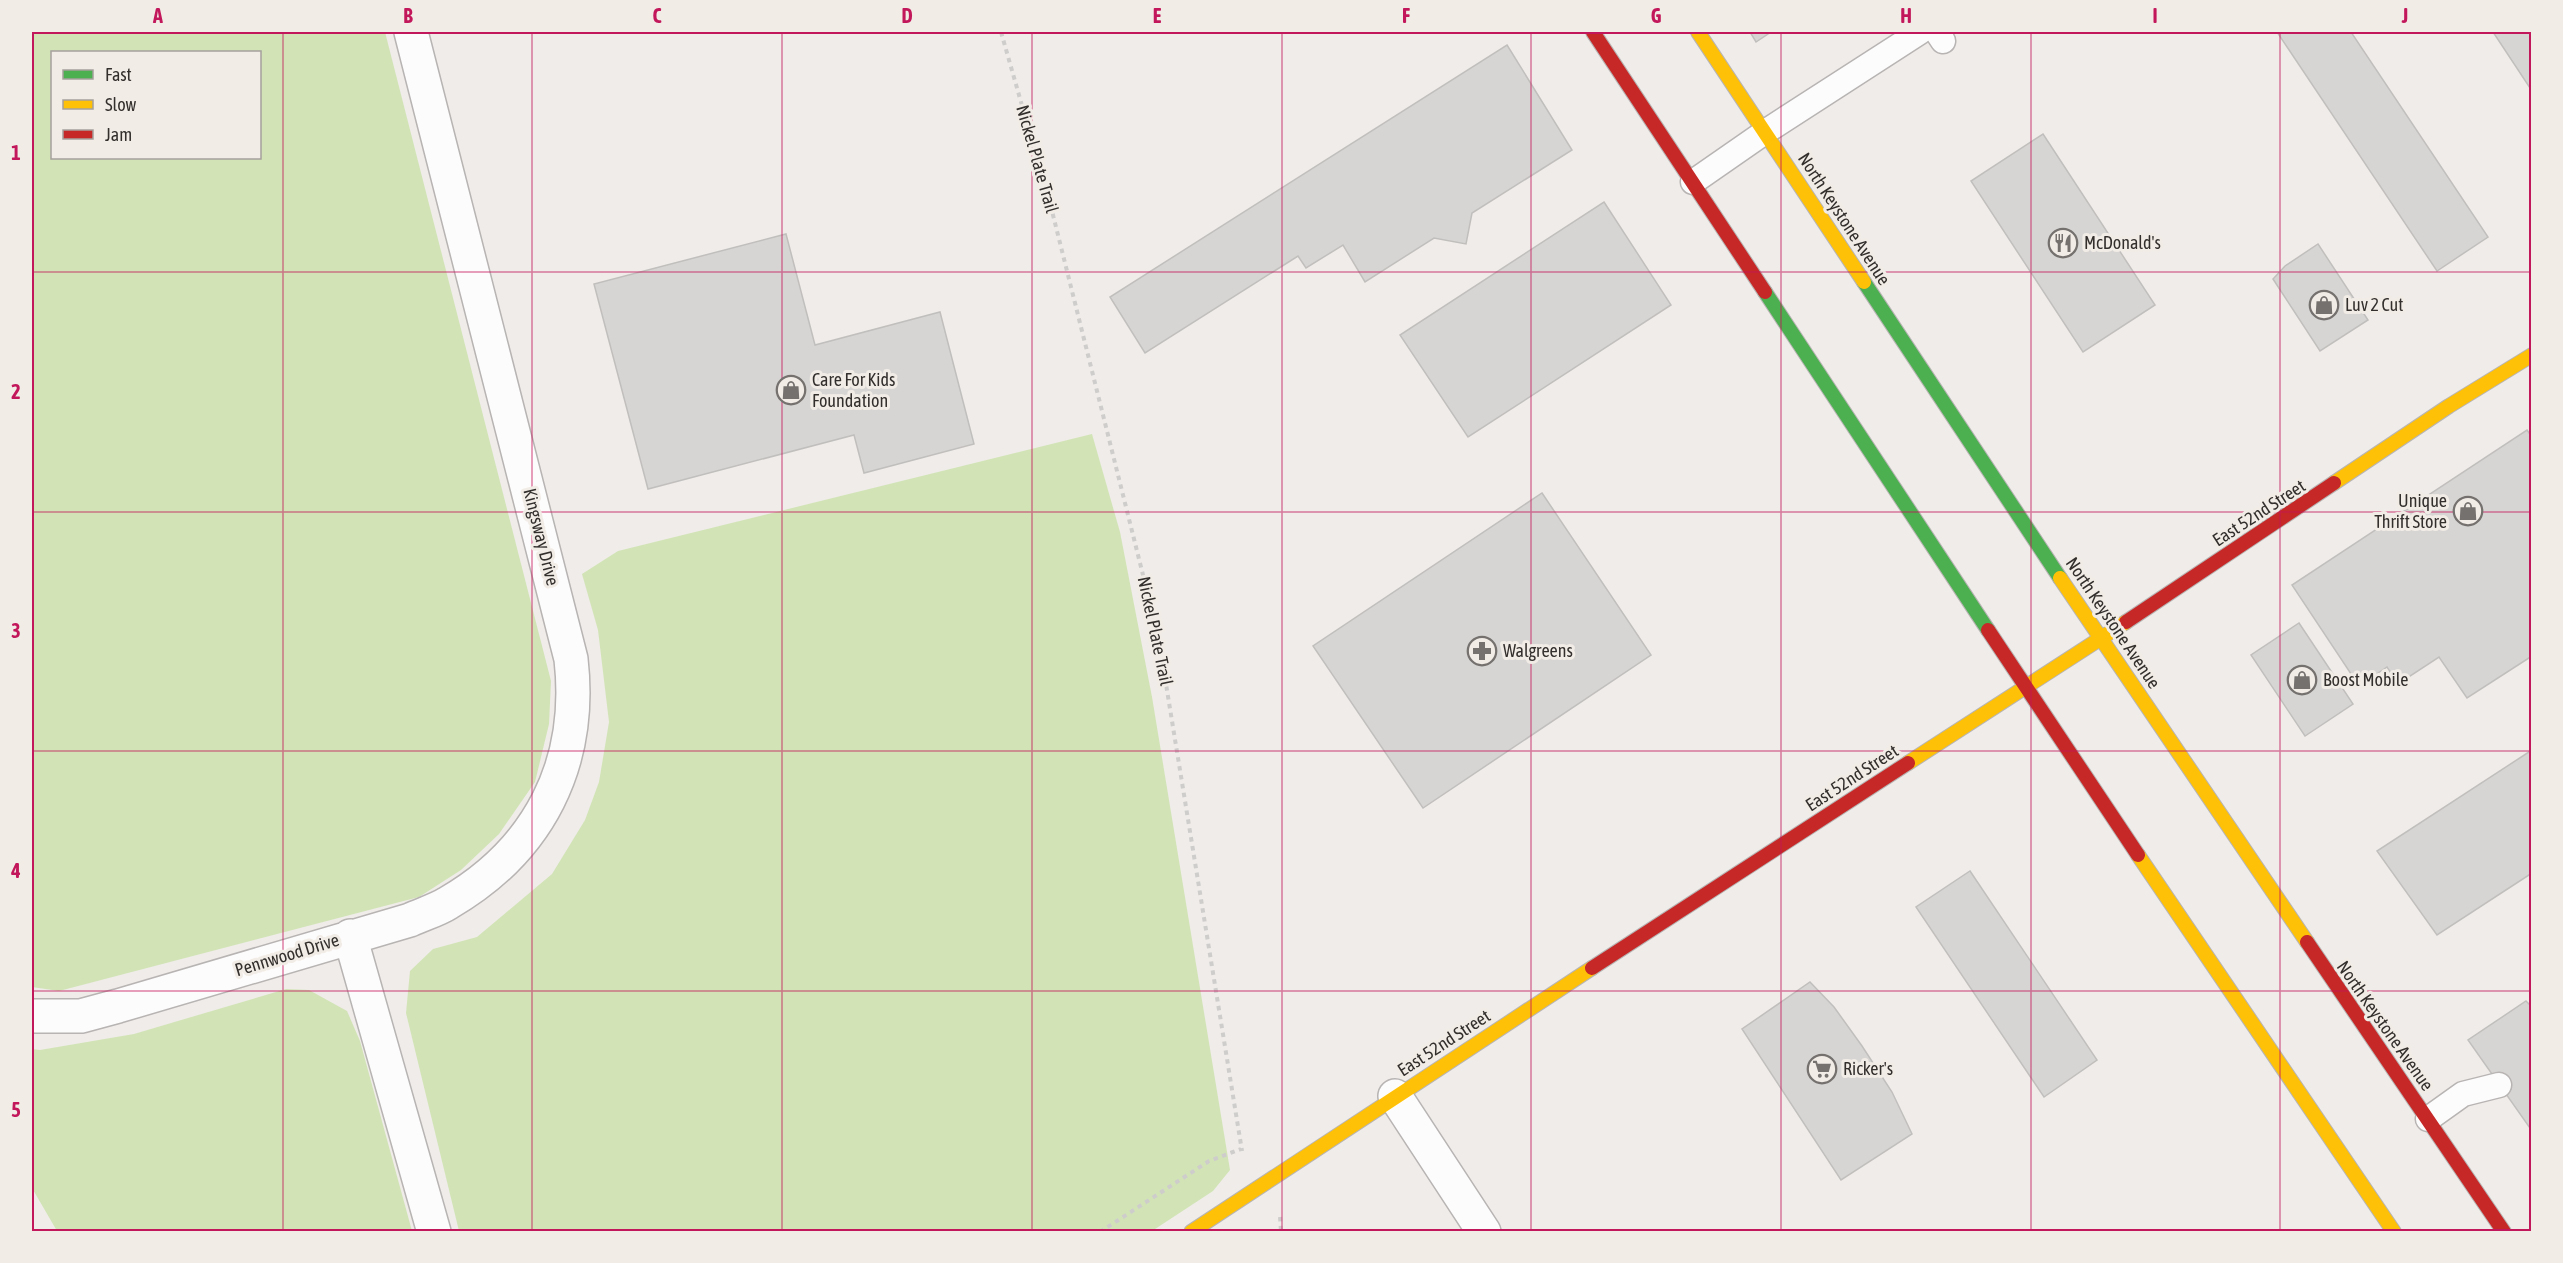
<svg xmlns="http://www.w3.org/2000/svg" width="2563" height="1263" viewBox="0 0 2563 1263" font-family="'Asap Condensed',sans-serif">
  <style>
    .grass { fill: #d2e4b6; fill-rule: evenodd }
    .building { fill: #d7d5d3; stroke: #c1bfbd; stroke-width: 1.5 }
    .lines { fill: none; stroke-linecap: round; stroke-linejoin: round }
    .lane-casing { stroke: #b7b4b3; stroke-width: 27 }
    .street-casing { stroke: #b7b4b3; stroke-width: 36 }
    .fast-casing { stroke: #b7b4b3; stroke-width: 16 }
    .slow-casing { stroke: #b7b4b3; stroke-width: 16 }
    .jam-casing { stroke: #b7b4b3; stroke-width: 16 }
    .path { stroke: #cecdcc; stroke-width: 4; stroke-dasharray: 4.5 4.5; stroke-linecap: butt }
    .lane { stroke: #fdfcfc; stroke-width: 24 }
    .street { stroke: #fdfcfc; stroke-width: 33 }
    .fast { stroke: #4caf50; stroke-width: 14 }
    .slow { stroke: #ffc107; stroke-width: 14 }
    .jam { stroke: #c62828; stroke-width: 14 }
    .grid { fill: none; stroke: #c2185b; stroke-width: 1.5; stroke-opacity: 0.55 }
    .labels { text-anchor: middle; stroke-width: 6; stroke-linejoin: round; paint-order: stroke }
    .street-label { font-size: 18px; fill: #322f2d; stroke: #f2ece6 }
    .poi-label { font-size: 18px; fill: #322f2d; stroke: #f2ece6; text-anchor: start }
    .neatline { fill: none; stroke: #c2185b; stroke-width: 2 }
    .grid-label { font-size: 20px; text-anchor: middle; font-weight: bold; fill: #c2185b }
  </style>
  <rect width="100%" height="100%" fill="#efece9"/>
  <!-- grass -->
  <path class="grass" d="M32,32H385L551,681L549,724L535,782L499,834L461,870L419,897L59,991L32,987ZM52,52H260V158H52Z
    M1092,434L1120,532L1152,697L1230,1170L1213,1191L1152,1231H459L406,1013L410,971L433,949L477,937L552,874L585,820L599,782L609,722L598,630L582,574L618,551Z
    M286,989L309,990L347,1011L360,1041L412,1231H57L32,1188V1049L40,1050L134,1034Z"/>
  <!-- building -->
  <path class="building" d="M1750,32H1771L1756,42Z
    M2277,32H2351L2488,237L2437,271Z
    M2493,32H2532V91Z
    M1507,45L1572,150L1472,213L1466,244L1434,238L1365,282L1343,245L1306,268L1298,256L1145,353L1110,297Z
    M2043,134L2155,305L2083,352L1971,181Z
    M1604,202L1671,305L1468,437L1400,335Z
    M786,234L815,345L940,312L974,444L864,473L854,435L648,489L594,284Z
    M2318,244L2368,320L2320,351L2273,279L2285,266Z
    M2527,430L2532,437V656L2467,698L2439,657L2398,684L2387,667L2359,686L2292,585Z
    M1542,493L1651,655L1423,808L1313,646Z
    M2299,623L2353,704L2305,736L2251,655Z
    M2532,750V873L2437,935L2377,851Z
    M1970,871L2097,1060L2044,1097L1916,907Z
    M1810,982L1834,1007L1862,1046L1892,1092L1912,1134L1841,1180L1742,1029Z
    M2526,1001L2532,1007V1131L2468,1040Z"/>
  <g class="lines">
    <!-- lane casing -->
    <g class="lane-casing">
      <path id="lane" d="M1937,32L1943,41
        M1693,182L1765,132L1920,32
        M2428,1119L2463,1094L2499,1085"/>
    </g>
    <!-- street casing -->
    <g class="street-casing">
      <path id="street" d="M350,936L434,1232
        M32,1016H81L118,1006L410,920C423,914 437,910 448,903C539,850 583,764 571,659L411,32
        M1395,1096L1484,1232"/>
    </g>
    <!-- fast casing -->
    <g class="fast-casing">
      <path id="fast" d="M1864,282L2060,578
        M1765,292L1988,630"/>
    </g>
    <!-- slow casing -->
    <g class="slow-casing">
      <path id="slow" d="M1698,32L1864,282
        M2334,483L2449,406L2532,355
        M2060,578L2307,942
        M1908,763L2126,622
        M2138,855L2394,1232
        M1191,1232L1592,968"/>
    </g>
    <!-- jam casing -->
    <g class="jam-casing">
      <path id="jam" d="M1593,32L1765,292
        M2126,622L2334,483
        M1988,630L2138,855
        M2307,942L2504,1232
        M1592,968L1908,763"/>
    </g>
    <!-- path -->
    <path class="path" d="M1001,32L1051,207L1158,635L1242,1151
      M1280,1217L1281,1232
      M1100,1232L1209,1161L1241,1149"/>
    <!-- lane -->
    <use href="#lane" class="lane"/>
    <!-- street -->
    <use href="#street" class="street"/>
    <!-- fast -->
    <use href="#fast" class="fast"/>
    <!-- slow -->
    <use href="#slow" class="slow"/>
    <!-- jam -->
    <use href="#jam" class="jam"/>
  </g>
  <!-- grid -->
  <path class="grid" d="M283,32V1232M532,32V1232M782,32V1232M1032,32V1232M1282,32V1232M1531,32V1232M1781,32V1232M2031,32V1232M2280,32V1232M32,272H2532M32,512H2532M32,751H2532M32,991H2532"/>
  <!-- icons -->
  <defs>
    <g id="restaurant-ring" transform="scale(1.5)"><circle r="9.5" fill="#f2ece6" stroke="#74716f" stroke-width="1.5"/><path d="M-5-6h1v4h1v-4h1v4h1v-4h1v5L-1.5 .5V6h-2V.5L-5-1ZM5-6V6H3V1.5H1.5Q1.5-4 5-6Z" fill="#74716f"/></g>
    <g id="shop-ring" transform="scale(1.5)"><circle r="9.5" fill="#f2ece6" stroke="#74716f" stroke-width="1.5"/><path d="M-5-2.5h2.3a2.7 3.5 0 0 1 5.4 0H5L5.5 6h-11ZM-1.5-2.5h3a1.5 2.3 0 0 0-3 0Z" fill="#74716f"/></g>
    <g id="pharmacy-ring" transform="scale(1.5)"><circle r="9.5" fill="#f2ece6" stroke="#74716f" stroke-width="1.5"/><path d="M-2-6h4v4h4v4h-4v4h-4v-4h-4v-4h4Z" fill="#74716f"/></g>
    <g id="supermarket-ring" transform="scale(1.5)"><circle r="9.5" fill="#f2ece6" stroke="#74716f" stroke-width="1.5"/><path d="M-6-5.5h2.5l.6 2H6L4.5 2H-2.5L-4.4-4H-6ZM-1.5 3.2a1.3 1.3 0 1 0 .1 0ZM3 3.2a1.3 1.3 0 1 0 .1 0Z" fill="#74716f"/></g>
  </defs>
  <g fill-rule="evenodd">
    <use href="#restaurant-ring" x="2063" y="243"/>
    <use href="#shop-ring" x="2324" y="305"/>
    <use href="#shop-ring" x="791" y="390"/>
    <use href="#shop-ring" x="2468" y="511"/>
    <use href="#pharmacy-ring" x="1482" y="651"/>
    <use href="#shop-ring" x="2302" y="680"/>
    <use href="#supermarket-ring" x="1822" y="1069"/>
  </g>
  <g class="labels">
    <!-- street labels -->
    <g class="street-label">
      <text transform="translate(1037 159) rotate(74)" y="6">Nickel Plate Trail</text>
      <text transform="translate(1844 219) rotate(57)" y="6">North Keystone Avenue</text>
      <text transform="translate(2259 513) rotate(-33)" y="6">East 52nd Street</text>
      <text transform="translate(541 537) rotate(76)" y="6">Kingsway Drive</text>
      <text transform="translate(2113 623) rotate(56)" y="6">North Keystone Avenue</text>
      <text transform="translate(1155 631) rotate(78)" y="6">Nickel Plate Trail</text>
      <text transform="translate(1852 778) rotate(-33)" y="6">East 52nd Street</text>
      <text transform="translate(287 955) rotate(-17)" y="6">Pennwood Drive</text>
      <text transform="translate(2385 1026) rotate(55)" y="6">North Keystone Avenue</text>
      <text transform="translate(1444 1043) rotate(-33)" y="6">East 52nd Street</text>
    </g>
    <!-- poi labels -->
    <g class="poi-label">
      <text x="2084" y="249">McDonald's</text>
      <text x="2345" y="311">Luv 2 Cut</text>
      <text x="812" y="386">Care For Kids<tspan x="812" dy="21">Foundation</tspan></text>
      <text x="2447" y="507" text-anchor="end">Unique<tspan x="2447" dy="21">Thrift Store</tspan></text>
      <text x="1503" y="657">Walgreens</text>
      <text x="2323" y="686">Boost Mobile</text>
      <text x="1843" y="1075">Ricker's</text>
    </g>
  </g>
  <!-- border -->
  <rect width="2563" height="1263" fill="none" stroke="#f2ece6" stroke-width="66"/>
  <!-- legend -->
  <rect x="51" y="51" width="210" height="108" fill="#f2ece6" stroke="#a5a09c" stroke-width="1.5"/>
  <rect x="63" y="70" width="30" height="9" fill="#4caf50" stroke="#a5a09c" stroke-width="1.5"/>
  <text x="105" y="81" font-size="18" fill="#322f2d">Fast</text>
  <rect x="63" y="100" width="30" height="9" fill="#ffc107" stroke="#a5a09c" stroke-width="1.5"/>
  <text x="105" y="111" font-size="18" fill="#322f2d">Slow</text>
  <rect x="63" y="130" width="30" height="9" fill="#c62828" stroke="#a5a09c" stroke-width="1.5"/>
  <text x="105" y="141" font-size="18" fill="#322f2d">Jam</text>
  <rect x="33" y="33" width="2497" height="1197" class="neatline"/>
  <g class="grid-label">
    <text x="158" y="23">A</text>
    <text x="408" y="23">B</text>
    <text x="657" y="23">C</text>
    <text x="907" y="23">D</text>
    <text x="1157" y="23">E</text>
    <text x="1406" y="23">F</text>
    <text x="1656" y="23">G</text>
    <text x="1906" y="23">H</text>
    <text x="2155" y="23">I</text>
    <text x="2405" y="23">J</text>
    <text x="16" y="160">1</text>
    <text x="16" y="399">2</text>
    <text x="16" y="638">3</text>
    <text x="16" y="878">4</text>
    <text x="16" y="1117">5</text>
  </g>
</svg>
